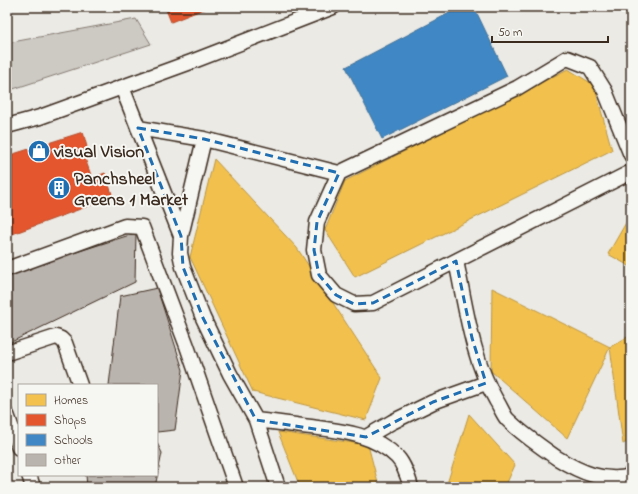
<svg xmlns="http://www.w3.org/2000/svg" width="638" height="494" viewBox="0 0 638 494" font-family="'Indie Flower',sans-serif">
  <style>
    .green { fill: #cdcac4; stroke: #847a71 }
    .homes { fill: #f2c14e; stroke: #bb9440 }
    .shops { fill: #e4572e; stroke: #b14a29 }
    .schools { fill: #3f88c5; stroke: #3e6c93 }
    .building { fill: #bab4ae; stroke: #3b2a1e }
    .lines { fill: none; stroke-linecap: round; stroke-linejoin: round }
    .street-casing { stroke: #3b2a1e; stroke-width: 17 }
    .street { stroke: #f6f6f2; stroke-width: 14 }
    .marked { fill: none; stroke: #1f6fb2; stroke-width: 3; stroke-dasharray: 8 5; stroke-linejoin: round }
    .labels { text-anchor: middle; stroke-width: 4; stroke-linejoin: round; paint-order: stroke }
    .poi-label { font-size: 18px; font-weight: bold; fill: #3b2a1e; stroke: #f6f6f2; text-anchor: start }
  </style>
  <rect width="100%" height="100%" fill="#ebeae5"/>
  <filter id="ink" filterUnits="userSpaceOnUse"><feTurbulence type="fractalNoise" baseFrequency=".025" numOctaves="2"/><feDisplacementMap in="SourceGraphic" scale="8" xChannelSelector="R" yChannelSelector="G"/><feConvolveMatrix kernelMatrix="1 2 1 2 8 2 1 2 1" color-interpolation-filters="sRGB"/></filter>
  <g filter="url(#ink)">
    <!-- green -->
    <path class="green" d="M136,19L151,44L7,91V43Z"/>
    <!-- homes -->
    <path class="homes" d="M568,69L594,85L612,150L355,277L325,230L345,181Z
      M214,159L297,248L382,378L366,420L253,392L190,257Z
      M631,214V267L608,254Z
      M492,288L610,347L567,438L491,371Z
      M631,335V440L623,444L610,347Z
      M469,414L515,465L505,487H446Z
      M278,432L368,445L379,487H300Z"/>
    <!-- shops -->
    <path class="shops" d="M165,7H209L171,22Z
      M83,132L87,147L83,153L92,178L105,173L113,197L7,236V156Z"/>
    <!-- schools -->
    <path class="schools" d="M461,7H474L507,76L382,139L346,67Z"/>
    <!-- building -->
    <path class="building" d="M136,233L135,282L7,344V274Z
      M157,288L183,370L175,430L157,432V385H109L120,296Z
      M157,443L162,453L155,487H87L86,475H157Z"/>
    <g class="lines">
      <!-- street casing -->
      <g class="street-casing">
        <path id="street" d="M122,87L181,236
          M7,126L40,117L191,62L333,7
          M138,128L204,139L339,173L517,88L567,58L590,67L605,91L631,155
          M204,139L181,236L180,253L183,267L203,318L230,374L256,420L278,487
          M339,173L317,222L314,250L319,275L336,295L354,304L373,303L631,172
          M456,261C466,308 472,359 496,400C500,406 503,414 507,419C522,434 540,446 557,458C580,472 604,483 631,476
          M7,269L125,226L142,227L187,346L236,487
          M7,353L56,337L61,339L65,343L80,385
          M7,415L19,448
          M256,420C275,422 293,425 311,427C342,431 374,434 397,457C404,464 408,477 411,487
          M366,437L392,422L433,402L486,383
          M29,475L33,487"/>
      </g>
      <!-- street -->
      <use href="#street" class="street"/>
    </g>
  </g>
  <!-- marked area -->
  <path class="marked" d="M138,128L204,139L339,173L317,222L314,250L319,275L336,295L354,304L373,303L456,261L472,338L486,383L433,402L366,437L256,420L203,318L183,267L181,236Z"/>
  <!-- icons -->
  <defs>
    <g id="shop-disc" transform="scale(1.15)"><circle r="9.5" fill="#1f6fb2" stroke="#f6f6f2"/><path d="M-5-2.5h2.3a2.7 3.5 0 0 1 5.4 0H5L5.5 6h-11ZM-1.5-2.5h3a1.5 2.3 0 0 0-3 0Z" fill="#fff"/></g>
    <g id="building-disc" transform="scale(1.15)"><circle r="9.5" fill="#1f6fb2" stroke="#f6f6f2"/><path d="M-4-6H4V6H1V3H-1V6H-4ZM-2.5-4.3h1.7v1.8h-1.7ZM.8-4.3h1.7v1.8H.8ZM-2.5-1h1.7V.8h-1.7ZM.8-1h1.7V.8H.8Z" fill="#fff"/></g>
  </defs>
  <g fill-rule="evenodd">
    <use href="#shop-disc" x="39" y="151"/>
    <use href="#building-disc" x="59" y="188"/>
  </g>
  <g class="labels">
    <!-- poi labels -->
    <g class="poi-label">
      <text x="54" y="157">visual Vision</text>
      <text x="74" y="184">Panchsheel<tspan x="74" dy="21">Greens 1 Market</tspan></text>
    </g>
  </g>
  <!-- margin -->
  <rect width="638" height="494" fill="none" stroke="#f6f6f2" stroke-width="24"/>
  <rect x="12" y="12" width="614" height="470" fill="none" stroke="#3b2a1e" stroke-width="1.5" filter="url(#ink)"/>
  <!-- legend -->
  <rect x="18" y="384" width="140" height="92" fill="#f6f6f2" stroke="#aba49d"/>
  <rect x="26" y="394" width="20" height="12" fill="#f2c14e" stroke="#aba49d"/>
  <text x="54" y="404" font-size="12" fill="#3b2a1e">Homes</text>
  <rect x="26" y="414" width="20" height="12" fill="#e4572e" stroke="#aba49d"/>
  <text x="54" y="424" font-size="12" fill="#3b2a1e">Shops</text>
  <rect x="26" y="434" width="20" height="12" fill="#3f88c5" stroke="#aba49d"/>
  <text x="54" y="444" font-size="12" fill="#3b2a1e">Schools</text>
  <rect x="26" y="454" width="20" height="12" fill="#bab4ae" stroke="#aba49d"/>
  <text x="54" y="464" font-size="12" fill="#3b2a1e">Other</text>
  <!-- scale -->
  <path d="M492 36v6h116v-6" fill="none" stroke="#3b2a1e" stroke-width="2"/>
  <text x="498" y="36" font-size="12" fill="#3b2a1e" stroke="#f6f6f2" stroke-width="3" paint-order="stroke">50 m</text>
</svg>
